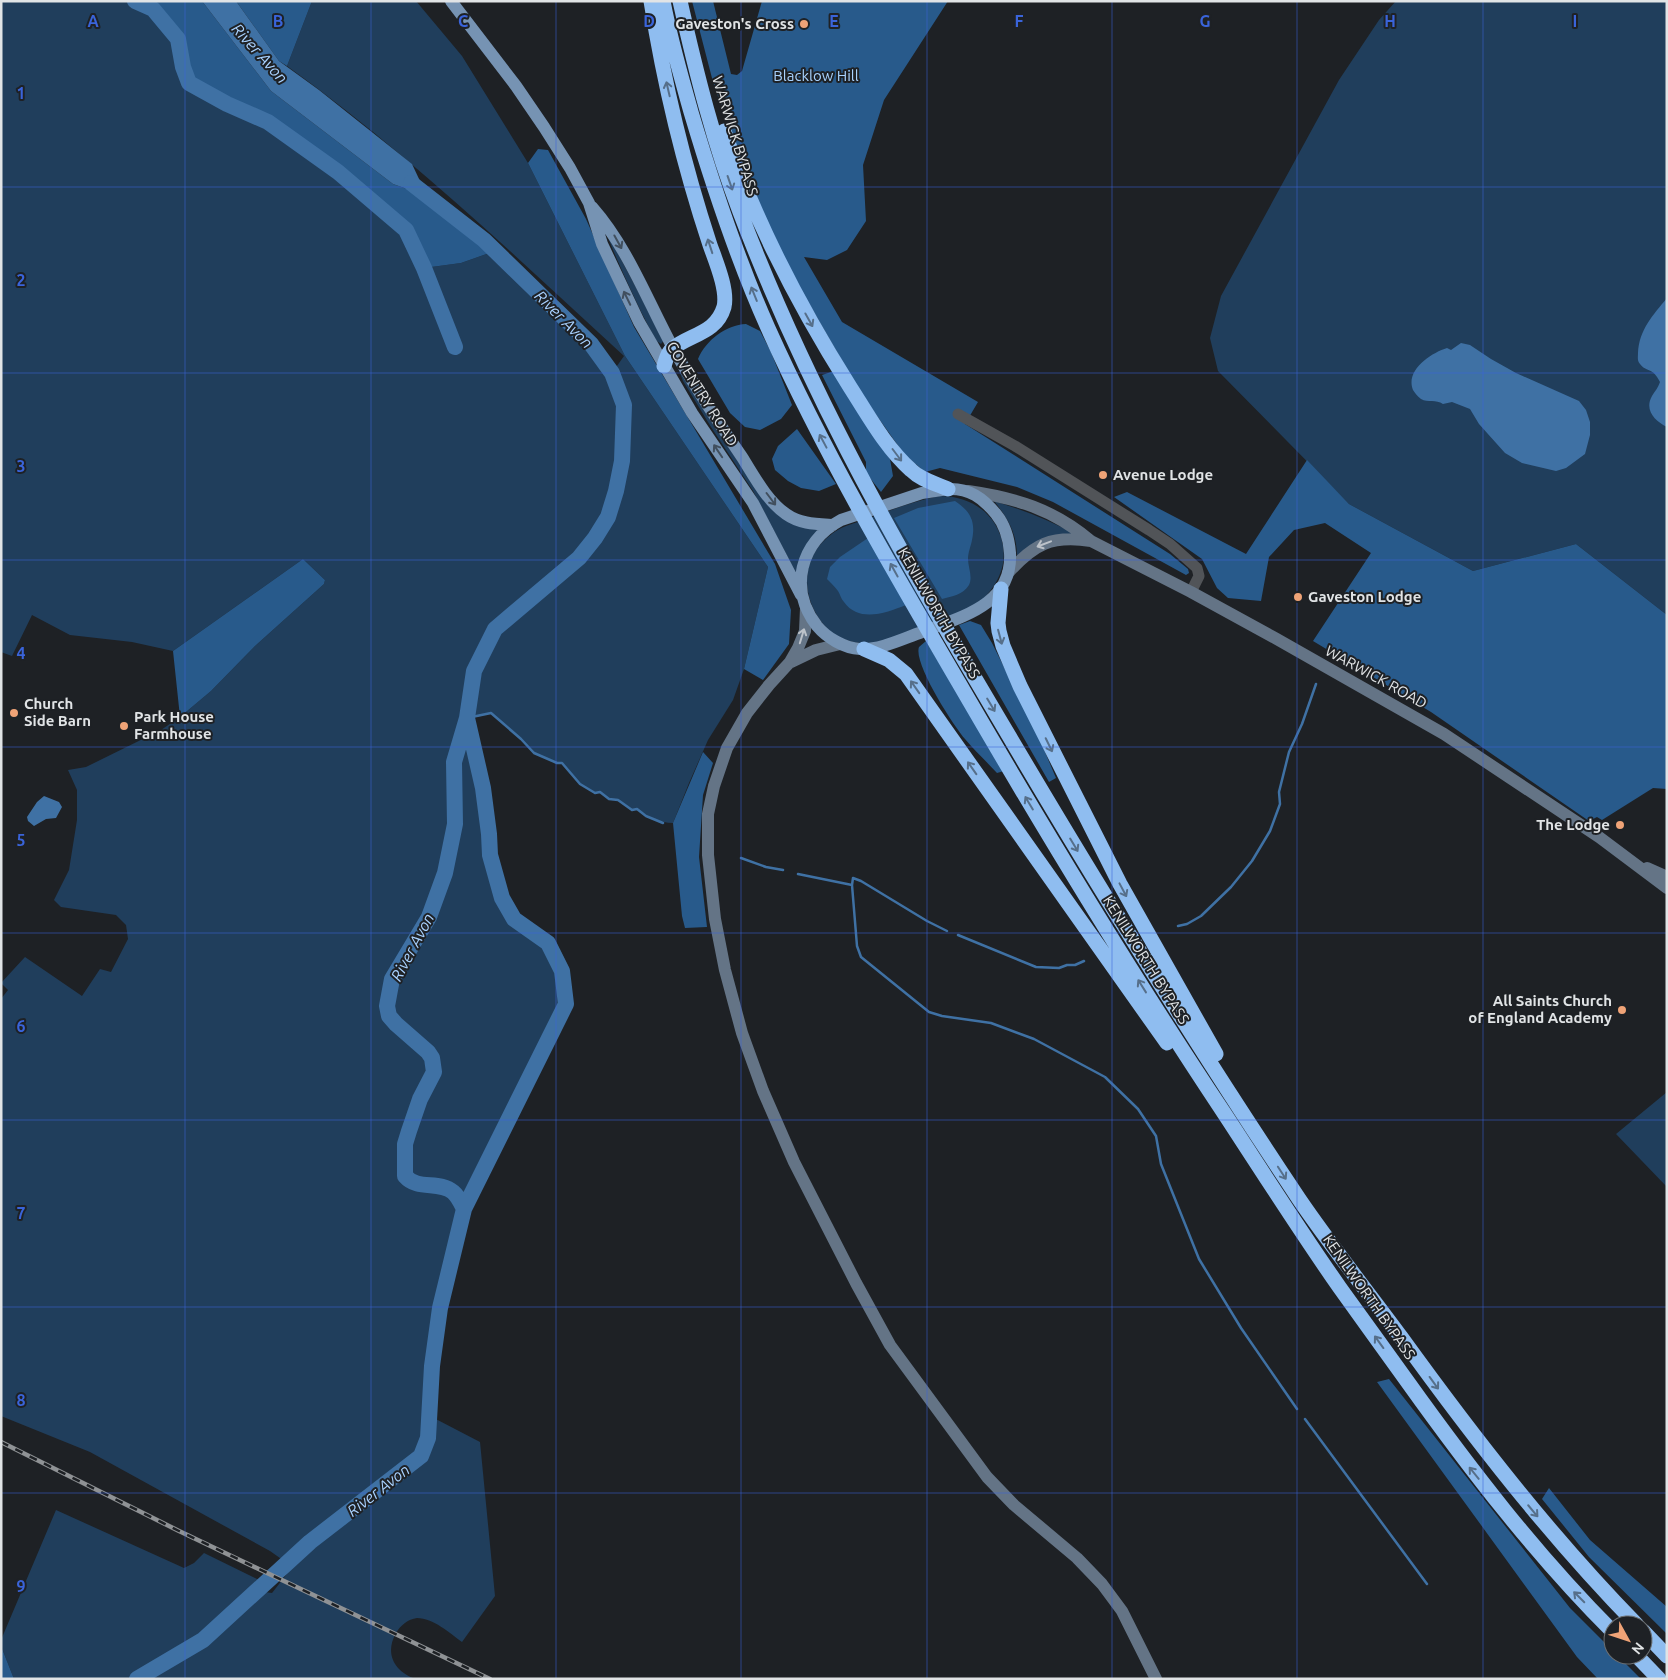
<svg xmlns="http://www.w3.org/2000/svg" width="1668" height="1680" viewBox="0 0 1668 1680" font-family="Ubuntu,sans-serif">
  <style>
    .green { fill: #203e5c }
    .forest { fill: #285a8b }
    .water { fill: #3f71a4 }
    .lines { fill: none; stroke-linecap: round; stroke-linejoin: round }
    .stream { stroke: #3f71a4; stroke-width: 2.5 }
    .river { stroke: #3f71a4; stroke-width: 16 }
    .street { stroke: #515458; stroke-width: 11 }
    .secondary { stroke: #647486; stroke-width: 12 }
    .primary { stroke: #7693b3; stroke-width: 12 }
    .highway { stroke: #8fbdf0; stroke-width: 15 }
    .rail-casing { stroke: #8f9295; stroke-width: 4.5 }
    .rail { stroke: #1e2125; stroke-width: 2.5; stroke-dasharray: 8; stroke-linecap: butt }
    .oneway { stroke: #566f8a }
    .oneway2 { stroke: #414f5e }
    .oneway3 { stroke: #bcc2c9 }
    .grid { fill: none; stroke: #3a64da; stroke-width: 1; stroke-opacity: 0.55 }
    .poi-dot { fill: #efa377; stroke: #1e2125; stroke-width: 2 }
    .labels { text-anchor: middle; stroke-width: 4; stroke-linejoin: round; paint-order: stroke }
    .poi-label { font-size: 15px; font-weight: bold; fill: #e1e4e6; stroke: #1e2125; text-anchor: start }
    .park-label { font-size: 15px; fill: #a8d2fe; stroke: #1e2125 }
    .street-label { font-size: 15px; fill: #e1e4e6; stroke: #1e2125 }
    .water-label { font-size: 16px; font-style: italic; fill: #a9d2ff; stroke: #1e2125 }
    .grid-label { font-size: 16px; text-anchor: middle; font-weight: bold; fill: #3a64da; stroke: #1e2125; stroke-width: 4; stroke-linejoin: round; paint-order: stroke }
  </style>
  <rect width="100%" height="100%" fill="#1e2125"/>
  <!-- green -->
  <path class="green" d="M1,1H135L153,9L178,39L183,67L189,83L227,104L268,122L338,172L406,230L424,268L461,263L495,251L591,344L612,373L624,356C515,256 408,153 287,66L312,1H416L462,56L528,163L625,356L768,567L744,669L733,700L708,740L689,783L673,823C659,823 649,816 637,809L632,810L618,800L609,799L600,792L595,793L580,784L562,763H557L534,753L521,739L491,713L467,718L483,788L489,834L490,855L502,898L514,919L548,943L562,971L566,1004L464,1209L440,1308L432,1366L430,1416L480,1442L495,1596L462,1642C450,1633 433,1618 417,1618C408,1619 400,1626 396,1633C384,1654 395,1672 416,1679H14L1,1646V1640L56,1510L184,1568L194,1563L204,1553L259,1580L257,1591L272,1593L290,1570L287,1563L270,1551L90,1452L1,1416V999L8,990L1,983L25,957L82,996L100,969L111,972L128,939L126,925L116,915L61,907L54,900L69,870L77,820V790L68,770L86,767L161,730L180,717L211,691L255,646L324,584L325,580L303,559L173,651L132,642L70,635L32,615L12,656L1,652Z
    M1396,1H1667V615L1576,544L1473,571L1349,504L1218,371L1210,338L1221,296L1339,80L1379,20Z
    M606,231L664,340L661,344C660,343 659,343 658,342C651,336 608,242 606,231Z
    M678,368L715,428L758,490L818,529L796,573L753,491L711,427L683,381Z
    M940,496C962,496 983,505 995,524C1010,550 1005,575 986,596C983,600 979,605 975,607C962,615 944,619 929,624C914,630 899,638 883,642C863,646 837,642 824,625C800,596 800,556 833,533C844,525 859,522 872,517C894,509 917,500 940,496Z
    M994,501C1023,510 1051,521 1077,535L1017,556C1017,534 1008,518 994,501Z
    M1667,1092V1187L1616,1134Z"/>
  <!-- forest -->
  <path class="forest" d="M135,1H202L271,91L393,184L427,196L495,251L461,263L424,268L406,230L338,172L268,122L227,104L189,83L183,67L178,39L153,9Z
    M236,1H312L287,66L279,61Z
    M692,1H713L731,74L737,75L742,71L762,1H948L884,100L863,165L866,221L847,250L827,260L804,257L842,322L978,402L965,424L1170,554L1188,569L1189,573L1186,575L1053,502L1017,487L940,468L925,472L904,454L860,392L785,262L746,175L713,82Z
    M538,149L548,150L586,219L634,327L775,564L791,610L789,644L763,680L744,669L768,567L625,356L528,163Z
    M746,324L760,331L771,352L792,405L781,419L760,430L745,427L730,413L698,359C706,340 726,325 746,324Z
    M834,371L890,459L893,476L881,492L866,473V462L822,375Z
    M797,429L836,484L819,491L801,488L788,481L775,470L772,459L778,446Z
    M1307,460L1349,504L1473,571L1576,544L1667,615V789L1653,788L1602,820L1597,817L1589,821L1431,712L1313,641L1371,553L1325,523L1294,530L1269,557L1261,601L1228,598L1217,588L1202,559L1114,497L1127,492L1246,554Z
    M955,501C970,511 976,521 972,540C971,546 968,552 968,559C968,567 973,577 969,585C963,595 952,596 942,599L894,518L918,508Z
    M868,538L906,605C886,613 859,623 844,602C841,599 840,594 838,591C835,587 831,583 827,579L830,567L840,557Z
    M303,559L325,580L324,584L255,646L211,691L180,717L173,651Z
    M970,621L981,625L992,643L1037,733L1056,778L1049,782L959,625Z
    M926,641L1004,771L997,773C986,761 975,751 965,739C953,725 913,663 919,647Z
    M703,752L713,763L703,795L699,857L707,927L685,928L682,916L673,823Z
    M1389,1379L1570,1608L1613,1651V1655H1617L1641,1679H1598L1577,1657L1377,1382Z
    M1549,1488L1590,1540L1667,1607V1634L1589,1557L1542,1499Z
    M1,1646L14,1679H1Z"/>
  <!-- water -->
  <path class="water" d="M202,1H236L279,61L319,90L412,164L427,196L393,184L271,91Z
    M1667,298V427C1655,421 1644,410 1652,396C1655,391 1658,388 1660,382C1652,366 1647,373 1640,364C1637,361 1638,357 1638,353C1639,330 1653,315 1667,298Z
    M1461,343L1470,345L1491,359L1516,373L1579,401L1586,410L1590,422V435L1585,454L1566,468L1556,471L1522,463L1505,453L1479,424L1470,409L1452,402L1443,404C1436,399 1428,403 1421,399C1417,396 1415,393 1413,390C1405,370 1431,353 1447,348L1451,350Z
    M44,796L59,802L62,807L56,818L46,819L34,826L28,821L27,817L37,802Z"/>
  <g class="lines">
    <!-- stream -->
    <path class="stream" d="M467,718L491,713L521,739L534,753L557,763H562L580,784L595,793L600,792L609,799L618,800L632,810L637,809L646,816L663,823
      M741,858L766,867L783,870
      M798,874L852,885L853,878L861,881L927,921L947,931
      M852,885L857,946L861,957L929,1012L942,1016L991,1023L1034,1039L1105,1077L1138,1109L1156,1136L1161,1164L1199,1259L1241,1328L1297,1409
      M1178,926L1187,924L1201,916L1231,887L1252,861L1270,831L1280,804L1279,792L1289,752L1302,724L1316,684
      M958,935L1036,967L1059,968L1067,965H1075L1084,961
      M1305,1419L1427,1584"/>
    <!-- river -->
    <path class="river" d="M135,1L153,9L178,39L183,67L189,83L227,104L268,122L338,172L406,230L424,268L455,347
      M411,183L484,240L591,344L612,373L624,405L622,461L616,491L608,517L595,538L579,558L495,629L474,671L467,718L454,762L455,824L445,873L429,917L392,979L387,1006L389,1016L396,1024L428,1052L432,1058L434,1072L420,1099L409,1131L405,1144V1176C418,1191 439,1180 453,1192C458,1196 461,1203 464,1209
      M137,1679L203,1640L310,1542L421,1456L428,1438L432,1366L440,1308L464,1209L566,1004L562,971L548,943L514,919L502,898L490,855L489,834L483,788L467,718"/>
    <!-- street -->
    <path class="street" d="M958,414L1015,446L1149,530L1170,544L1197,568L1199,576L1191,592"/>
    <!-- secondary -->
    <path class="secondary" d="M968,491C1016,498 1053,509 1091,541L1191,592L1275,638L1444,734L1599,837L1667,888
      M1008,573C1034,544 1051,535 1091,541
      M806,608L805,631L798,648L790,662L769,685L747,713L727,748L714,786L708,814V855L715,919L725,970L742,1033L763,1091L794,1162L856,1283L890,1345L987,1477L1014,1505L1077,1558L1102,1584L1122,1611L1156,1679
      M791,662L816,650L840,644
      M1647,868L1667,877"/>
    <!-- primary -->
    <path class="primary" d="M451,1L516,86L544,127L570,168L589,203L602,244L639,322L692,413L753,503L801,595
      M592,207C628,248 647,300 673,348C694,386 718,422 742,457C754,476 767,501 786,514C800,524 816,524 833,525
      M948,489C969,488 983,498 996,514C1005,525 1009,539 1010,553C1013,605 961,617 922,632C902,639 880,650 860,649C844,648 827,638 817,626C788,589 800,542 841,520L922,493Z"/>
    <!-- highway -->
    <path class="highway" d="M651,1C664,84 684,166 710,245C716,262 728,290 724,307C716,334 690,334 672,349C667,353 666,360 664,366
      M663,1C670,39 681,76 691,112C713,186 737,259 768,328C824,453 894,572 963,690C1046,833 1132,975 1224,1113C1262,1171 1300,1231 1340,1288C1362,1319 1385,1350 1407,1381C1470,1469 1536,1555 1613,1632
      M680,1C696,72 714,144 740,212C802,376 887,530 976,680C1025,763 1073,845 1124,926C1181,1018 1239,1109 1299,1199C1331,1246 1367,1291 1401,1337C1474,1438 1550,1536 1637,1625
      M724,131C755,222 799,306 850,387C868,415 886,448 911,470C921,480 935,483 948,489
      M1001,589L998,623L999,631L1003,646L1020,686L1120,884L1216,1054
      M864,649L889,660L906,674L1167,1043
      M1643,1631L1667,1656
      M1636,1655L1659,1679"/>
    <!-- rail casing -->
    <g class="rail-casing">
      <path id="rail" d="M1,1442L179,1531L490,1679"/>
    </g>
    <!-- rail -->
    <use href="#rail" class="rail"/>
  </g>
  <!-- one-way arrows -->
  <defs><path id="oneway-shaft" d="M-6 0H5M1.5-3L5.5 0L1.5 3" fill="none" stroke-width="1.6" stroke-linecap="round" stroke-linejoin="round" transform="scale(1.25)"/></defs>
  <g class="oneway">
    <use href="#oneway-shaft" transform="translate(668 89) rotate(-103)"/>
    <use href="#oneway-shaft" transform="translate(730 183) rotate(71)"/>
    <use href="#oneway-shaft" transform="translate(710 246) rotate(-108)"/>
    <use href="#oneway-shaft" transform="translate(754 294) rotate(-112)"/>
    <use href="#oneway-shaft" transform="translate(809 320) rotate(61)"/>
    <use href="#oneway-shaft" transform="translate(823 441) rotate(-118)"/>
    <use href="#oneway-shaft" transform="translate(897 455) rotate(53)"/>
    <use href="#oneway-shaft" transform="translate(894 570) rotate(-119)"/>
    <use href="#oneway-shaft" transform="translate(1000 637) rotate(75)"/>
    <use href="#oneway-shaft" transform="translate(915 687) rotate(-125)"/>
    <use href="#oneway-shaft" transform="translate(991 705) rotate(59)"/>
    <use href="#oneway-shaft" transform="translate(1049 745) rotate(64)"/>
    <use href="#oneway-shaft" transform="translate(972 768) rotate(-125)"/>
    <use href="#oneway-shaft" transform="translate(1029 803) rotate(-121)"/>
    <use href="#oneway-shaft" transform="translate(1074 845) rotate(59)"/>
    <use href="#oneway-shaft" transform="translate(1123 890) rotate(62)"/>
    <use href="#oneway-shaft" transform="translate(1142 986) rotate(-122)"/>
    <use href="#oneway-shaft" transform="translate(1282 1173) rotate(57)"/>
    <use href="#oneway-shaft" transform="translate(1379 1342) rotate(-126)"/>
    <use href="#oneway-shaft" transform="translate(1434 1383) rotate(54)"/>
    <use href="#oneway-shaft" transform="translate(1474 1473) rotate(-129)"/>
    <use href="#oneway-shaft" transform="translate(1533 1511) rotate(50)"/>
    <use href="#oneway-shaft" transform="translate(1579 1597) rotate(-135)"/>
  </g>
  <g class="oneway2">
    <use href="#oneway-shaft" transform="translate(618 242) rotate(61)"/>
    <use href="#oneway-shaft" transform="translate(627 298) rotate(-116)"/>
    <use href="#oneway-shaft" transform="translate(718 451) rotate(-124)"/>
    <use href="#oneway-shaft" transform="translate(771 499) rotate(53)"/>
  </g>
  <g class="oneway3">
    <use href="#oneway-shaft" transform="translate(1044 544) rotate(159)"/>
    <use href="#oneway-shaft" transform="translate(802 636) rotate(-73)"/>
  </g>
  <!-- grid -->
  <path class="grid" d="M185,1V1679M371,1V1679M556,1V1679M741,1V1679M927,1V1679M1112,1V1679M1297,1V1679M1483,1V1679M1,187H1667M1,373H1667M1,560H1667M1,747H1667M1,933H1667M1,1120H1667M1,1307H1667M1,1493H1667"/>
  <!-- markers -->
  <g class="poi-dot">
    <circle cx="804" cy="24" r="5"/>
    <circle cx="1103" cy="475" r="5"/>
    <circle cx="1298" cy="597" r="5"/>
    <circle cx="14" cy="713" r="5"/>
    <circle cx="124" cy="726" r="5"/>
    <circle cx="1620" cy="825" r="5"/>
    <circle cx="1622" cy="1010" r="5"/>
  </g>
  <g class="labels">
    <!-- poi labels -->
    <g class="poi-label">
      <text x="794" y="29" text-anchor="end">Gaveston's Cross</text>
      <text x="1113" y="480">Avenue Lodge</text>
      <text x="1308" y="602">Gaveston Lodge</text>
      <text x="24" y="709">Church<tspan x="24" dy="17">Side Barn</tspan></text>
      <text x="134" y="722">Park House<tspan x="134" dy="17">Farmhouse</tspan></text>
      <text x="1610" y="830" text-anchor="end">The Lodge</text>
      <text x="1612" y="1006" text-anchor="end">All Saints Church<tspan x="1612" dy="17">of England Academy</tspan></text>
    </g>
    <!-- park labels -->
    <g class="park-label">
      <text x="816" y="81">Blacklow Hill</text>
    </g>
    <!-- street labels -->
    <g class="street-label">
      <text transform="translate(735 136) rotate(73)" y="5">WARWICK BYPASS</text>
      <text transform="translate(702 394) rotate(58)" y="5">COVENTRY ROAD</text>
      <text transform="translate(939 613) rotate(60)" y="5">KENILWORTH BYPASS</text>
      <text transform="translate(1376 677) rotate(29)" y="5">WARWICK ROAD</text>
      <text transform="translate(1146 960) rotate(58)" y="5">KENILWORTH BYPASS</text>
      <text transform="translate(1369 1297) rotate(55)" y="5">KENILWORTH BYPASS</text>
    </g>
    <!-- water labels -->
    <g class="water-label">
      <text transform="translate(260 53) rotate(48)" y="6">River Avon</text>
      <text transform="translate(564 319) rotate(45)" y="6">River Avon</text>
      <text transform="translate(412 947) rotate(-62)" y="6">River Avon</text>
      <text transform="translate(378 1490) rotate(-38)" y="6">River Avon</text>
    </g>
  </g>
  <g class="grid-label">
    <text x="93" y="27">A</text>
    <text x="278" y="27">B</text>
    <text x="463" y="27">C</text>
    <text x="649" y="27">D</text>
    <text x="834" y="27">E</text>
    <text x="1019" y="27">F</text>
    <text x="1205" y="27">G</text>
    <text x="1390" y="27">H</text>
    <text x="1575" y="27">I</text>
    <text x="21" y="99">1</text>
    <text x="21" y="286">2</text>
    <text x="21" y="472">3</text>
    <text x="21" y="659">4</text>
    <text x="21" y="846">5</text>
    <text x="21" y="1032">6</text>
    <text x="21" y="1219">7</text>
    <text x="21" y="1406">8</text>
    <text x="21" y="1592">9</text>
  </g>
  <!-- border -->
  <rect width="1668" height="1680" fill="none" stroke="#e1e4e6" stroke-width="5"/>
  <!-- north arrow -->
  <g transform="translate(1628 1640) rotate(130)"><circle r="24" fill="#1e2125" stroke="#6c6f72"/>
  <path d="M0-4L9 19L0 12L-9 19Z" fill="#efa377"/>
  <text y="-8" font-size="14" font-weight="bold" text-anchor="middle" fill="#e1e4e6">N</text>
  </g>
</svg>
